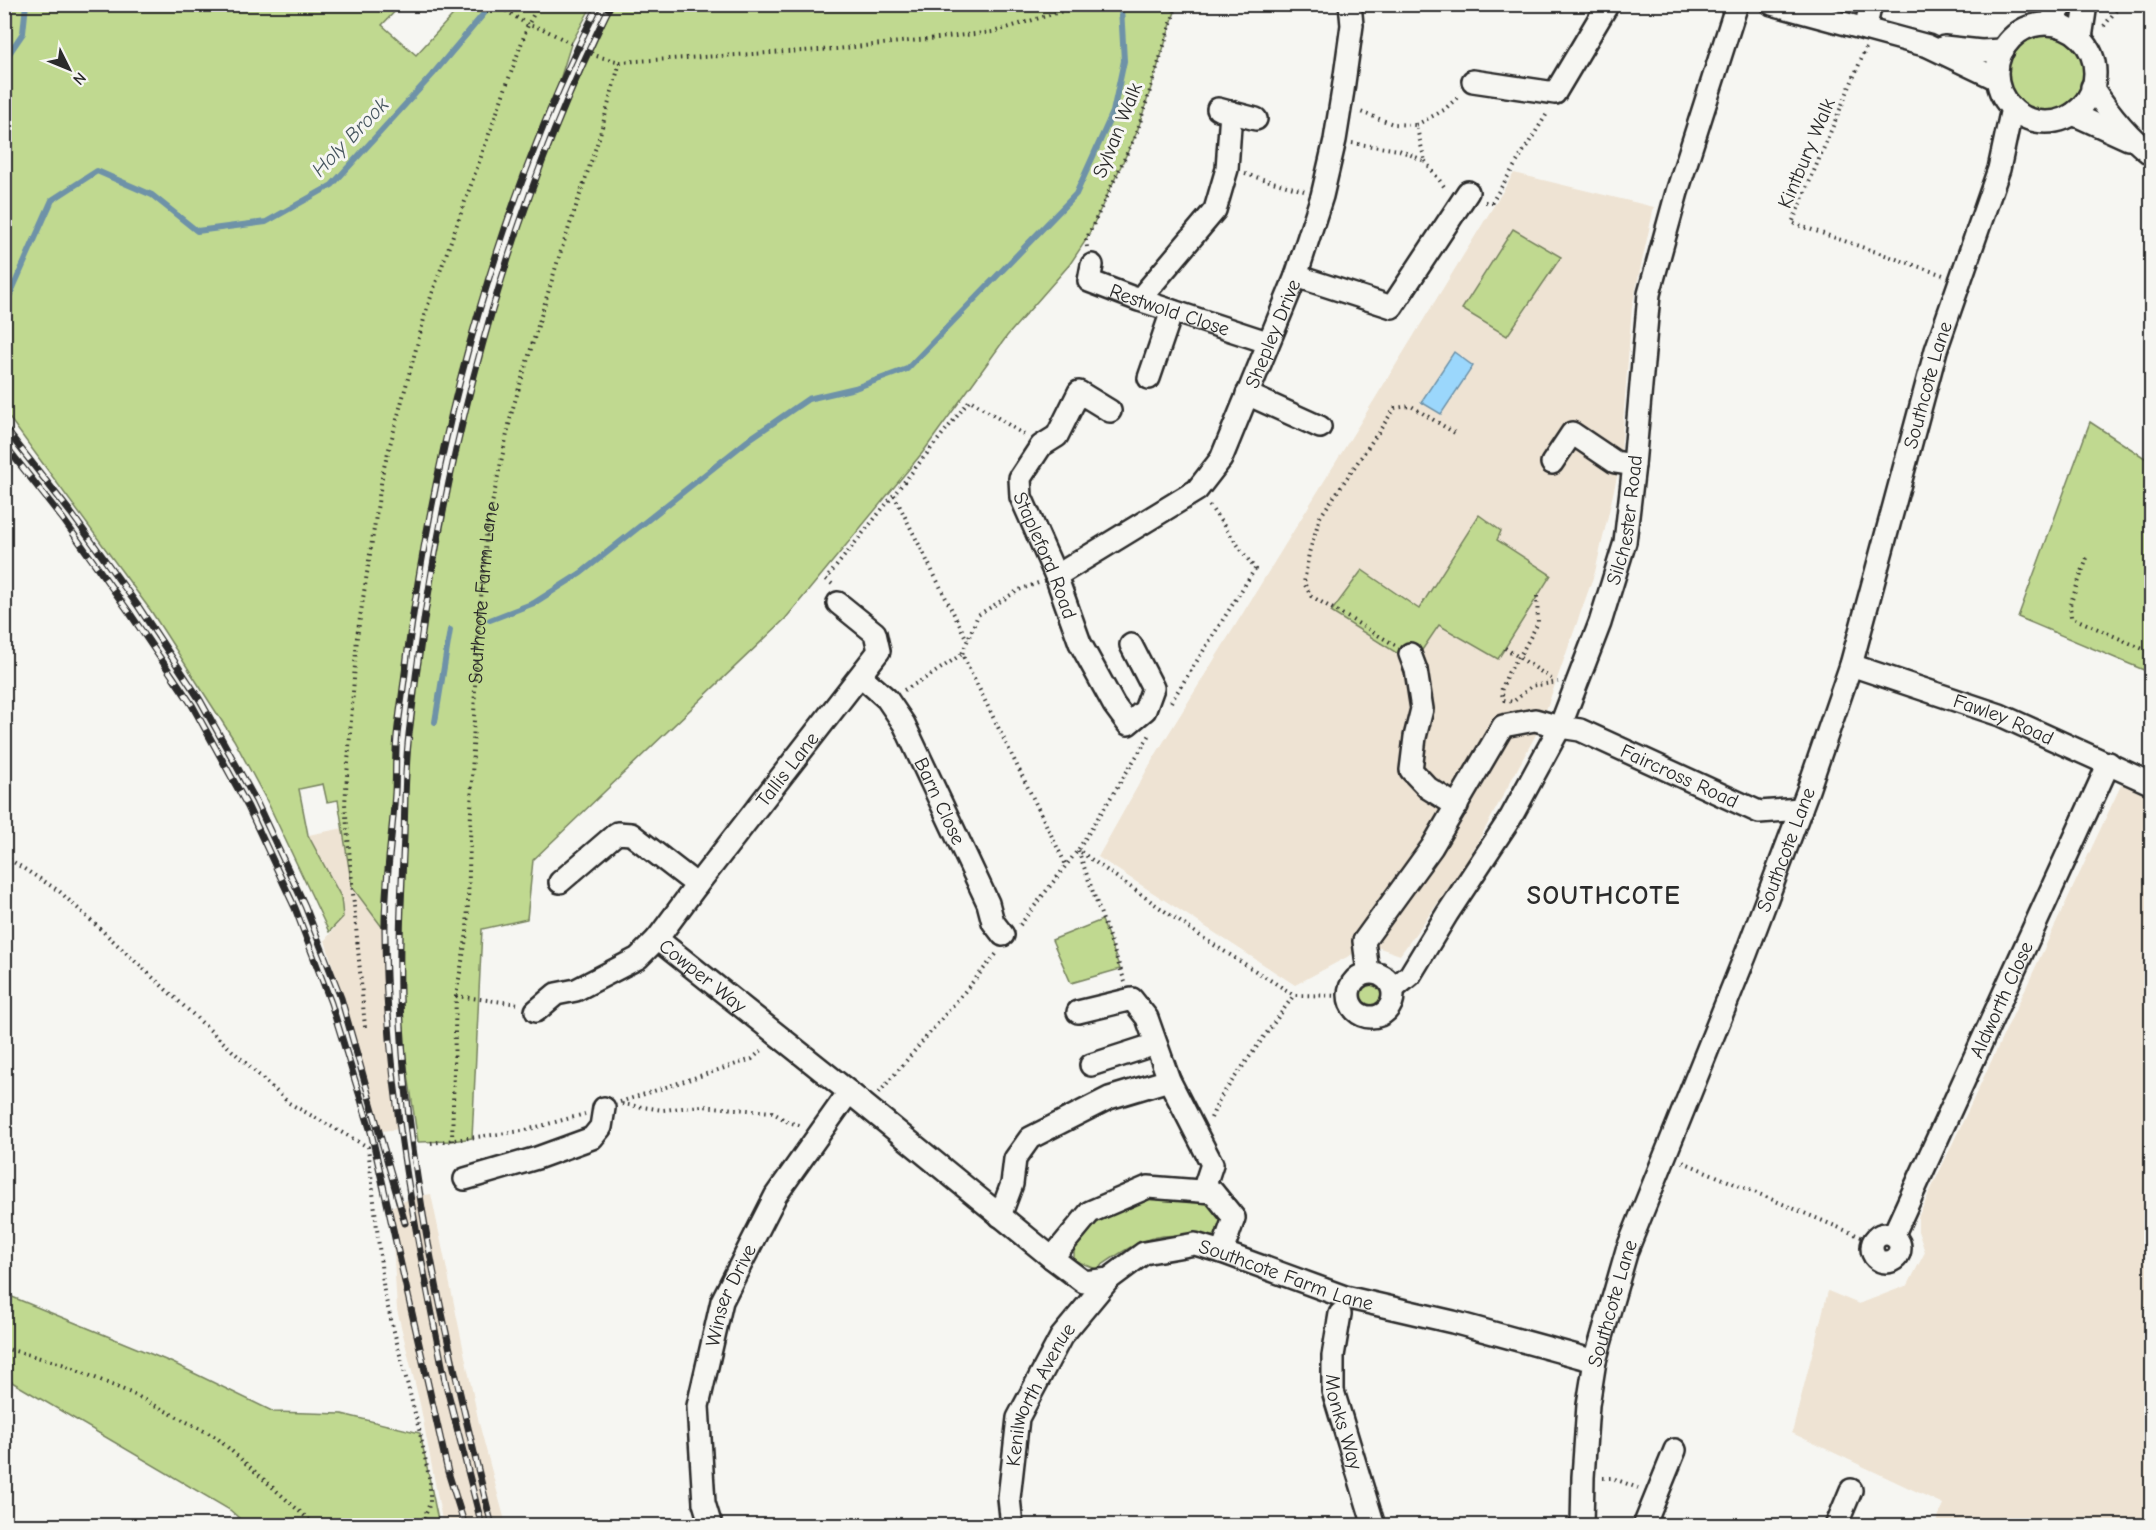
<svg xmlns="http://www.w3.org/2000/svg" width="2156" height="1530" viewBox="0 0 2156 1530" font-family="'Comic Neue',sans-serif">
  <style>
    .built { fill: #eee3d3 }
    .green { fill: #c0d990; stroke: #76825e; stroke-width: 1.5 }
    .water { fill: #9bd7fc; stroke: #6e92a8; stroke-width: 1.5 }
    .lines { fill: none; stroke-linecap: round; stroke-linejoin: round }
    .stream { stroke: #6e92a8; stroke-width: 6 }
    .minor-casing { stroke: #2b2b2b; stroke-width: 26 }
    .path { stroke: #2b2b2b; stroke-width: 4; stroke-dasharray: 1.5 4.5; stroke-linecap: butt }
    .minor { stroke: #f6f6f2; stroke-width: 21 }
    .rail-casing { stroke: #2b2b2b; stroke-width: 7 }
    .rail { stroke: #f6f6f2; stroke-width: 4.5; stroke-dasharray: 14; stroke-linecap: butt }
    .labels { text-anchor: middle; stroke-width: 6; stroke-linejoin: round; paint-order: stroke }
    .street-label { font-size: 20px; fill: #2b2b2b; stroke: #f6f6f2 }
    .water-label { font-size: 21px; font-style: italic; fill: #47565f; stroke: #f6f6f2 }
    .district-label { font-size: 26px; font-weight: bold; letter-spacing: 1.5px; fill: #2b2b2b; stroke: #f6f6f2 }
  </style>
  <rect width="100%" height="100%" fill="#f6f6f2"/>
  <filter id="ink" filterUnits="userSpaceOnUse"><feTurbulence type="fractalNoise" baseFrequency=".0167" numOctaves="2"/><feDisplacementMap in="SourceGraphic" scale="12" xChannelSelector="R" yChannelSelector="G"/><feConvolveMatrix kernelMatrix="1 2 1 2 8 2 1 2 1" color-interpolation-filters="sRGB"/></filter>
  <g filter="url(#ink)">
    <!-- built -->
    <path class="built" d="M1514,173L1654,207L1632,307L1620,464L1595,572L1540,727L1465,866L1400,955L1377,947L1360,950L1295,985L1098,857L1153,759Z
      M2123,781L2151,795V1525H1935L1943,1504L1792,1433L1828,1291L1859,1304L1908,1285L1925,1252L1918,1231V1217Z
      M344,828L352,887L385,931L389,1027L399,1129L381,1131L325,940L343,917L308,835Z
      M431,1194L479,1423L506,1525H443L420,1404L397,1310L391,1207L409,1199L416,1226L413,1197Z"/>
    <!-- green -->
    <path class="green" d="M5,4L401,5L382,25L416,55L462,5H592L571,44L550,112L524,176L472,334L449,422L418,579L398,728L385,931L352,887L338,800L327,802L323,784L299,789L308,835L341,897L343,917L329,932L268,803L234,740L151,611L5,412Z
      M613,5H1177L1137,132L1086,240L1070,264L1007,336L923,452L785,619L533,860L527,919L482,929L472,1138L452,1141L418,1142L401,1026L399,931L409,738L430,582L461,427L483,339L512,245L545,154Z
      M2008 74a39 39 0 1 1 78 0a39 39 0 1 1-78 0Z
      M1513,229L1561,257L1507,336L1462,309Z
      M2090,422L2151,462V673L2018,617Z
      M1479,515L1501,531L1497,540L1551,575L1498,659L1439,625L1420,653L1403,657L1331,612L1362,570L1419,609Z
      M1102,920L1120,969L1071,983L1052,940Z
      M1358 994a13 13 0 1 1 26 0a13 13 0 1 1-26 0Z
      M1152,1197L1214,1204L1226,1221L1218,1235C1196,1241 1182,1233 1163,1236C1137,1240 1117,1255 1096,1269L1074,1260V1242L1113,1210Z
      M5,1294L173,1363L274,1412L342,1414L420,1433L439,1525H247L230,1510L5,1378Z"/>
    <!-- water -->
    <path class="water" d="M1454,352L1473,366L1441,414L1421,402Z"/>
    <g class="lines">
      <!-- stream -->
      <path class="stream" d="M4,61L23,33L26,4
        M4,308L52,200L97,171L152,195L197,231L266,222L332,185L433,74L492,4
        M490,620L534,603L581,573L751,438L808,399L855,388L907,369L1076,194L1113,112L1124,61L1121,8
        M435,722L450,630"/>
      <!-- minor casing -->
      <g class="minor-casing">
        <g id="minor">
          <path d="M1772,4L1928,46L1997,79"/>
          <path d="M2048,24L2064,4"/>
          <circle cx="2046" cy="73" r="49"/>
          <path d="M1865,29L1871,4"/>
          <path d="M2081,38L2086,4"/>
          <path d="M1944,47L1981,51L2003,50"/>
          <path d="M1473,81L1555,93L1608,4"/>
          <path d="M2092,87C2109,113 2127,136 2152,155"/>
          <path d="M1218,109L1256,119"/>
          <path d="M2073,114L2128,139"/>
          <path id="s2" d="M1092,265L1089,281L1139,300L1267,342"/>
          <path d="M1296,276L1392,307L1468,192"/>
          <path d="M1139,300L1215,210L1227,169L1231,112"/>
          <path d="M1149,378L1172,311"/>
          <path d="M1247,394L1320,427"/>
          <path id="s3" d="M1110,411L1079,392L1057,436L1041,446L1020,478L1021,497L1056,576L1080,643L1114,705L1128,724L1145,710L1153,688L1131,645"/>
          <path d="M1552,463L1572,433L1615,462L1634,465"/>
          <path id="s4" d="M1056,576L1197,490L1221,459L1296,276L1322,196L1335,140L1343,90L1352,25L1350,4"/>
          <path d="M1410,654L1416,670L1422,709L1415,737L1411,770L1428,788L1457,806"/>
          <path id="s5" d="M1851,665L2000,715L2152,784"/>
          <path id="s6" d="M861,676L887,699L904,724L988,903L993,922L1003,935"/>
          <path d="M560,882L617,833L631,834L697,885"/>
          <path id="s7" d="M657,939L697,885L879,651L875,633L838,603"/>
          <path id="s8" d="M1368,972L1364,941L1432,847L1503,726L1535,720L1560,727L1580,730L1759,812L1801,809"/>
          <circle cx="1371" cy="995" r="22"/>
          <path id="s9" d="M1393,989L1410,975L1447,914L1511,817L1560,727L1600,623L1625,542L1634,465L1649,294L1677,192L1737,4"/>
          <path id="s10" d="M536,1011L556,994L576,990L638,958L657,939L849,1092L1052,1258L1084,1282L1109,1279L1144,1253L1195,1244L1222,1252L1345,1297L1453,1322L1595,1361"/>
          <path d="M1078,1012L1132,999L1147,1018L1169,1080L1212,1164L1203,1191"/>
          <path d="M1091,1065L1156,1044"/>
          <path d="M465,1179L537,1158L592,1138L601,1127L604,1108"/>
          <path d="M1000,1216L1012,1184L1015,1159L1030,1138L1109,1098L1169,1080"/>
          <circle cx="1886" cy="1248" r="14"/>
          <path id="s11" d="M1893,1236L2109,763"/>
          <path d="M1052,1258L1090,1212L1148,1187L1213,1192L1234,1218L1222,1252"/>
          <path id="s12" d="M1340,1314L1333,1356V1391L1374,1526"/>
          <path id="s13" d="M711,1526L704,1503L698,1406L722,1301L776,1195L849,1092"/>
          <path id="s14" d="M1012,1526L1009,1498L1018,1418L1061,1337L1109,1279"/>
          <path id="s15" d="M1582,1526L1583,1477L1588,1405L1595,1361L1627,1250L1746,954L1808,790L1851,665L1936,350L1999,169L2012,108"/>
          <path d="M1644,1526L1675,1450"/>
          <path d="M1836,1526L1851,1490"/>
        </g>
      </g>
      <!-- path -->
      <g class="path">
        <path d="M496,4L528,25L543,29L596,56L620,62L836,49L993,32L1086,4"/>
        <path d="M2104,26L2121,4"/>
        <path d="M1866,48L1792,223L1943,275"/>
        <path d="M1416,125L1444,110L1460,95"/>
        <path d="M1352,143L1399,150L1425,161L1416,125L1393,124L1358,111"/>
        <path d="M1425,161L1446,189"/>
        <path d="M1245,174L1304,191"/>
        <path d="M1485,202H1492L1548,112"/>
        <path d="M1087,247L1086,240L1137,132L1177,4"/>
        <path d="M894,495L967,640"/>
        <path d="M2087,558L2070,605L2071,617L2152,653"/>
        <path d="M1038,583L1019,590L978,615L962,654L1066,865"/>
        <path d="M832,584L826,579L970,400L1026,436"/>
        <path d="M1537,596L1538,623L1522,652L1508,673L1501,691L1504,700L1513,702L1532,686L1558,682"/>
        <path d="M1395,645L1311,596L1304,583L1309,553L1320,517L1395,408L1411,406L1458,435"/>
        <path d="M1505,648L1555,681"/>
        <path d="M904,690L931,675L962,654"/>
        <path d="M1171,702L1255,569L1209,505"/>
        <path d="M4,856L59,891L289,1103L368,1147L384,1292L420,1433L430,1482V1503L421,1526"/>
        <path d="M1020,925L1078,850L1151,733"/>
        <path d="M1125,982L1078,850L1203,938L1294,995L1349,996"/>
        <path d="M456,996L519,1004"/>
        <path d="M365,1027L345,804L357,637L383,471L427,308L528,25L539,4"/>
        <path d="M879,1093L998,952"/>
        <path d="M620,1102L752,1059L764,1048"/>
        <path d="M622,1104L663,1110L701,1106L772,1112L788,1122L803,1126"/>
        <path d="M1211,1118L1220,1098L1294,995"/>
        <path id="s1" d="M452,1141L456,996L467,933L476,657L487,527L512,411L558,260L599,138L620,62"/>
        <path d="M431,1143L522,1131L585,1114"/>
        <path d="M1683,1162L1873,1242"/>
        <path d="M4,1348L62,1364L131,1393L216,1437L316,1526"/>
        <path d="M1603,1478H1612L1638,1488"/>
      </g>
      <!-- minor -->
      <use href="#minor" class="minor"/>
      <!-- rail casing -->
      <g class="rail-casing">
        <path id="rail" d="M4,427L71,513L138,606L200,700L256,801L305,906L341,998L405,1223
          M4,444L63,519L129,612L192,705L248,807L295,908L331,1003L371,1132L448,1472L465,1526
          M444,1377L482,1526
          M446,1385C416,1236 386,1087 385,934C384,887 392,839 395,792C396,773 395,754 397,735C400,709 404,683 407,657C437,432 496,208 599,4
          M492,1526C451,1361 410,1194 401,1024C398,961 401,899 404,836C405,802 405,768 409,734C437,482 498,232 611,4"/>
      </g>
      <!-- rail -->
      <use href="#rail" class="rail"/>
    </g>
  </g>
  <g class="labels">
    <!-- street labels -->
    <g class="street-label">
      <text transform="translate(1117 130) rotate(-68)" y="7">Sylvan Walk</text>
      <text transform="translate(1806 153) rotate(-67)" y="7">Kintbury Walk</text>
      <text dy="7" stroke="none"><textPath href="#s2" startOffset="102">Restwold Close</textPath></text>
      <text dy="7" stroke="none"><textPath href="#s4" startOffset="340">Shepley Drive</textPath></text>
      <text dy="7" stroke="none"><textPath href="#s15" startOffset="1198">Southcote Lane</textPath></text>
      <text dy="7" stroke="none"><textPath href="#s9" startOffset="530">Silchester Road</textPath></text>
      <text dy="7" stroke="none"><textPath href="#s3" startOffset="225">Stapleford Road</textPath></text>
      <text dy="7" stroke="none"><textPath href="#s1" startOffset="550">Southcote Farm Lane</textPath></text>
      <text dy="7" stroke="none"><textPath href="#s5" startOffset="162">Fawley Road</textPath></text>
      <text dy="7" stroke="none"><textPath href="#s7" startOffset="214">Tallis Lane</textPath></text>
      <text dy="7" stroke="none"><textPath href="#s8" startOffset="476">Faircross Road</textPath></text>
      <text dy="7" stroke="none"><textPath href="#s6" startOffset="150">Barn Close</textPath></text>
      <text dy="7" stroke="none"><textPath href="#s15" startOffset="712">Southcote Lane</textPath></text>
      <text dy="7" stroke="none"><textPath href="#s10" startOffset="202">Cowper Way</textPath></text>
      <text dy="7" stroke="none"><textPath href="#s11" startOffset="260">Aldworth Close</textPath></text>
      <text dy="7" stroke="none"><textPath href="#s10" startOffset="908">Southcote Farm Lane</textPath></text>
      <text dy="7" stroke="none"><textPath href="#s13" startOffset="237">Winser Drive</textPath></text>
      <text dy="7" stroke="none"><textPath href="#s15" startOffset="226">Southcote Lane</textPath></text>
      <text dy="7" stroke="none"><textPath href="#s14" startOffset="138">Kenilworth Avenue</textPath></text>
      <text dy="7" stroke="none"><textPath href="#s12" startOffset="110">Monks Way</textPath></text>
    </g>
    <!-- water labels -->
    <g class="water-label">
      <text transform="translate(350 137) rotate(-46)" y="7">Holy Brook</text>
    </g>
    <!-- district labels -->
    <g class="district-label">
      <text x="1604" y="904">SOUTHCOTE</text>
    </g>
  </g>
  <!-- margin -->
  <rect width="2156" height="1530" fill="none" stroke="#f6f6f2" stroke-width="24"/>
  <rect x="12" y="12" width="2132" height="1506" fill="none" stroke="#2b2b2b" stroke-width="2" filter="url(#ink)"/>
  <!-- north arrow -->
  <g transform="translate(69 69) rotate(133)" stroke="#f6f6f2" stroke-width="4.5" paint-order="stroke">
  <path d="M0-4.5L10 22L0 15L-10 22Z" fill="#2b2b2b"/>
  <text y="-9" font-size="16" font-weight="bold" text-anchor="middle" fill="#2b2b2b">N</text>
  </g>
</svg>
